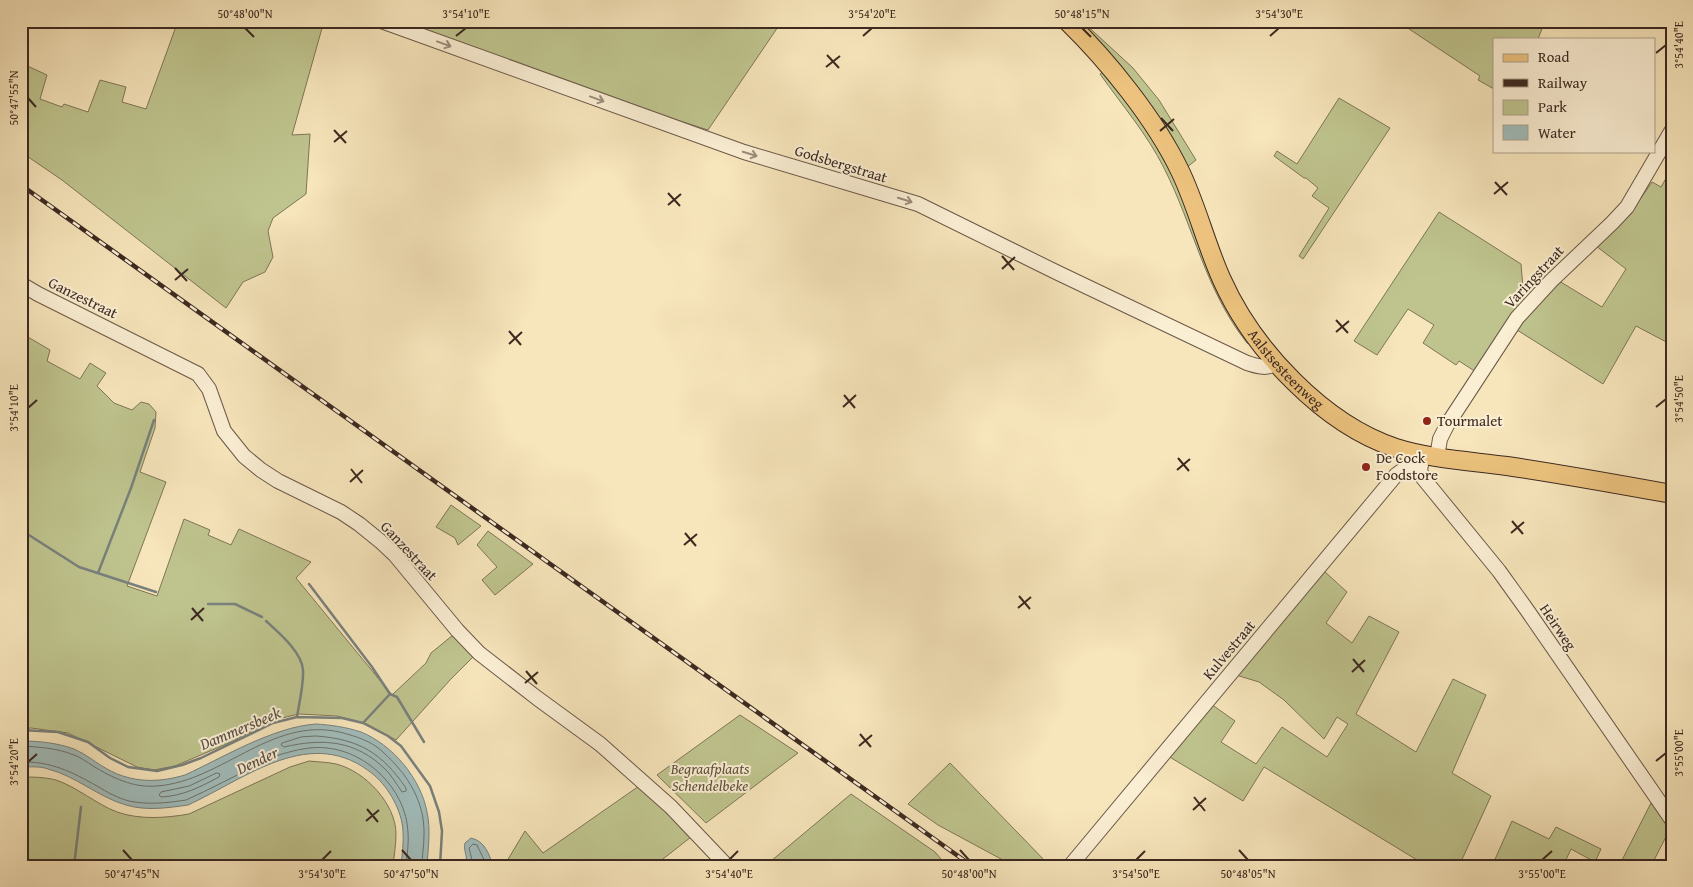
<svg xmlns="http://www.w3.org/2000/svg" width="1693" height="887" viewBox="0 0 1693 887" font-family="'Gentium Book Plus',serif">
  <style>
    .green { fill: #bfc48e; stroke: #7e7658 }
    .water { fill: #a1bcba; stroke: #79817d }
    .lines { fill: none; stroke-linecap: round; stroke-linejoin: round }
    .shore { stroke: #6e726e; stroke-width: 1 }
    .stream { stroke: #79817d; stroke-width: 2.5 }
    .minor-casing { stroke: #6b5848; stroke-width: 16 }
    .major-casing { stroke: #3c2921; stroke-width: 20 }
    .minor { stroke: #faeed3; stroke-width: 14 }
    .major { stroke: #ecc27e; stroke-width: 18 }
    .rail-casing { stroke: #3c2921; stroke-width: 4.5 }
    .rail { stroke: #faeed3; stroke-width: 2.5; stroke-dasharray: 8; stroke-linecap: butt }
    .oneway { stroke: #9b8c7a }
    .ticks { fill: none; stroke: #3c2921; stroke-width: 2 }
    .poi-dot { fill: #8f2418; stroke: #faeed3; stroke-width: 2 }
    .labels { text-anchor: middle; stroke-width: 4; stroke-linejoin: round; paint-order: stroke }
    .street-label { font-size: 15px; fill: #3c2921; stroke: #faeed3 }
    .poi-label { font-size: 15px; fill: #3c2921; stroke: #faeed3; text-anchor: start }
    .park-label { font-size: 15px; font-style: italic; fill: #5d503c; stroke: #faeed3 }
    .water-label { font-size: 16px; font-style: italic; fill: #554e47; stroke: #faeed3 }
    .neatline { fill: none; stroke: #3c2921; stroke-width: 2 }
    .ticks-label { font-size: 12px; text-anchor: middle; fill: #3c2921 }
  </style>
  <rect width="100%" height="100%" fill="#f7e5bb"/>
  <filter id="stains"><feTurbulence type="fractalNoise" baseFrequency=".004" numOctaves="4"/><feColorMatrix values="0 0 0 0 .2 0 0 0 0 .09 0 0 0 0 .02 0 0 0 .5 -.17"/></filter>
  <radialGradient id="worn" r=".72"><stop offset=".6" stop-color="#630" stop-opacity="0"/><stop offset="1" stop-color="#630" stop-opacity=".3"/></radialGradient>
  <!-- green -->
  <path class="green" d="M178,21H324L292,135L310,134L306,194L273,218L268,231L273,257L265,272L243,282L226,308L62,180L21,152V63L47,75L40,99L62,107L64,104L88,112L100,80L126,87L122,102L146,109Z
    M401,21H782L708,130L636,107Z
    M1080,21H1082L1133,68L1159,100L1196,160L1186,168L1099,42Z
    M1397,21H1545L1538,39H1494V89L1478,80L1480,76Z
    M1108,68L1170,159L1250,344L1247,343C1205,290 1194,227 1164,168C1147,134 1122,105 1100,74Z
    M1339,98L1390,128L1303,259L1299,256L1329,208L1312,196L1318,188L1306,178H1304L1274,156L1277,151L1297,164Z
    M1672,168V345L1636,326L1603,384L1517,330L1539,302L1559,281L1602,307L1626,269L1596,246L1629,215L1652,182L1661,187Z
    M1439,212L1521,264L1524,299L1523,306L1476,372L1459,361L1456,365L1423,343L1434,325L1408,309L1377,355L1354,341Z
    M21,333L50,350L47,361L80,379L90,363L106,373L97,386L114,403L132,410L141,402L149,404L156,412L155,428L140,472L166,482L127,586L157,596L184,519L210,530L208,535L231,545L239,529L311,562L296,578L392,695L426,663L431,653L453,635L474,656L450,680L396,740L367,724L337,716L299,714L273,720L231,742L175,766L154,770L137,767L68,733L31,728L21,729Z
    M451,505L481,526L458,545L455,538L436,527Z
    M488,531L533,564L495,595L482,580L497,567L477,545Z
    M1324,571L1347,592L1326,623L1352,643L1369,616L1399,632L1356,714L1416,752L1453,679L1486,695L1452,773L1491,796L1459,866H1427L1264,767L1243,801L1168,756L1211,704L1235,721L1221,742L1256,764L1282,727L1327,757L1348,724L1337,717L1324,739L1284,700L1259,682L1236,675Z
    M740,715L798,753L706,823L657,775Z
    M309,761C318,762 327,762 336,764C365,771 396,804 396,834C396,845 394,856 393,866H21V777C33,777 44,777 56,780C77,787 96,804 117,812C140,820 166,818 189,814L290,767Z
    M950,763L1050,866H1014L938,825L908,804Z
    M639,786L665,809L691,837L654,866H504L525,831L543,853Z
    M851,794L935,852L947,866H765Z
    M1651,803L1670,829L1651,866H1619Z
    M1512,821L1549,839L1556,827L1601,849L1595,862L1571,849L1563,866H1492Z"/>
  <!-- water -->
  <path class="water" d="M316,724C331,725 346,727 361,732C393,745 421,779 427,812C431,830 428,848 427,866H401C402,855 404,842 403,831C402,811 389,788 374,775C312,723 247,778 188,805C167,808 146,811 126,805C98,797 76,776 48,769C40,766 30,767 21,767V741C39,741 58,743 74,749C86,754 96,763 107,769C132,783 158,783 185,775C224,757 273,727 316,724Z
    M471,838C485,841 489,854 493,866H465C469,857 463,852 465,843Z"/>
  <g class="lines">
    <!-- shore -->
    <path class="shore" d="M316,736C359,739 382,753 406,788V791L402,792C397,785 392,776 386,770C356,740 323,738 284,747L281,745L282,743L301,737Z
      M21,746C39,747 57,748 74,755C80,757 87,762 93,766C113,778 133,788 157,786C224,781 275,712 347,734C361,738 374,743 384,753C408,775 425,802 424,835C424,846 422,856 422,866
      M21,762C51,761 72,772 97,786C107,792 117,798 129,801C148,805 167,803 186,800C211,789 234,776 258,765C266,761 274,756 282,754C296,750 312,746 327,748C368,752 406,790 408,832C409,843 407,855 406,866
      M217,773L220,774L219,777C200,787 183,796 161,797L159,795L161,792L189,786Z
      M471,866L472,860L469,848L473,844L477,845L487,866"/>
    <!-- stream -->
    <path class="stream" d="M21,530L79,567L156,592
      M98,573L131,488L154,420
      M309,584L372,667L390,694L363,723
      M208,604H235L262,617
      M266,621C278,632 302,652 303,670C304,683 299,704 297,717
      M390,694L397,697L424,742
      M21,730L58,732L88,742L110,758L128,767L157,771L182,765L201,758L273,723L297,717L342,718L363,723L388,736L401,746L430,786L439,812L442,831L440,866
      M74,866L81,807"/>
    <!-- minor casing -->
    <g class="minor-casing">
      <path id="minor" d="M381,21L744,152L918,204L1056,272L1247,363C1257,366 1267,370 1276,363
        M21,284L38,294L198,374L209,389L224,431L244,456L261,470L278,481L341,512L359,524L380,541L395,555L457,630L479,653L537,698L600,744L671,807L727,866
        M1437,457L1440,439L1447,425L1517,318L1551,281L1612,223L1627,207L1672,130
        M1422,460L1420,470L1423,478L1499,571L1527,610L1672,820
        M1070,866L1396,475L1403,470H1420"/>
    </g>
    <!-- major casing -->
    <g class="major-casing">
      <g id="major">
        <path id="s1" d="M1067,21C1108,61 1155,119 1180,171C1197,206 1206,245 1222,280C1253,349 1323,424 1396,448C1431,459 1470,461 1507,466C1562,474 1617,484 1672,494"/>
      </g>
    </g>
    <!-- minor -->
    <use href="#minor" class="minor"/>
    <!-- major -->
    <use href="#major" class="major"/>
    <!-- rail casing -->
    <g class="rail-casing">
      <path id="rail" d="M21,185L972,866"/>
    </g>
    <!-- rail -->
    <use href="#rail" class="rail"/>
  </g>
  <!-- one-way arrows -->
  <defs><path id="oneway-shaft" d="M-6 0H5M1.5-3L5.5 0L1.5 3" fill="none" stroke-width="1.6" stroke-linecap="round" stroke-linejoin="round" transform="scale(1.25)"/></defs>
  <g class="oneway">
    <use href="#oneway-shaft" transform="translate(444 44) rotate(20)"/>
    <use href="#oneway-shaft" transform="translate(597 99) rotate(20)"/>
    <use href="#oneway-shaft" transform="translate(750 154) rotate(17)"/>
    <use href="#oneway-shaft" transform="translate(905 200) rotate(17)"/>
  </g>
  <!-- ticks -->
  <path class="ticks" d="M245,28L254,37M1082,28L1091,37M456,36L466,28M863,36L872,28M1270,36L1279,28M1656,53L1666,45M827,55L839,68M826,67L840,56M28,98L36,107M1161,118L1173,131M334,130L346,143M1160,131L1174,119M334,142L347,131M1495,182L1507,195M668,193L680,206M1494,194L1508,182M668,205L681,194M1002,256L1014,270M175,268L187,281M1002,269L1015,257M175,280L188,269M1336,320L1348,333M509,331L521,345M1336,332L1349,321M509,344L522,332M844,395L855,408M843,407L856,395M1656,407L1666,399M28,408L37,400M1178,458L1189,471M351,469L362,483M1177,470L1190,459M350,482L363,470M1512,521L1523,534M685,533L696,546M1511,533L1524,522M684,545L697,534M1019,596L1030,609M192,608L203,621M1018,608L1031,597M191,620L204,608M1353,659L1364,672M526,671L537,684M1352,672L1365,660M525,683L538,672M860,734L871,747M859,746L872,735M1656,761L1666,753M28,762L37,754M1194,797L1205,811M367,809L378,822M1193,810L1206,798M366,821L379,810M123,850L132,860M402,850L411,860M960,850L969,860M1239,850L1248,860M322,860L331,851M729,860L738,851M1136,860L1145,851M1542,860L1552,851"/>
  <!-- markers -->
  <g class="poi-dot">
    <circle cx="1427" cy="421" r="5"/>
    <circle cx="1366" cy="467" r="5"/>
  </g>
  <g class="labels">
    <!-- street labels -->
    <g class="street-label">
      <text transform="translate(841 164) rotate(17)" y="5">Godsbergstraat</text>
      <text transform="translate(1534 277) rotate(-47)" y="5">Varingstraat</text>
      <text transform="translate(83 298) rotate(26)" y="5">Ganzestraat</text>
      <text dy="5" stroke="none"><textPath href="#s1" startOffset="416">Aalstsesteenweg</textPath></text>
      <text transform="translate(409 551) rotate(47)" y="5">Ganzestraat</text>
      <text transform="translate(1558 627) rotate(56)" y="5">Heirweg</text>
      <text transform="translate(1229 650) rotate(-50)" y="5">Kulvestraat</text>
    </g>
    <!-- poi labels -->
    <g class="poi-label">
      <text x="1437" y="426">Tourmalet</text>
      <text x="1376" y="463">De Cock<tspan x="1376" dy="17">Foodstore</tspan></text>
    </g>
    <!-- park labels -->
    <g class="park-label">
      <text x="710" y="774">Begraafplaats<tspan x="710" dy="17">Schendelbeke</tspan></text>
    </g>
    <!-- water labels -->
    <g class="water-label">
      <text transform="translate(240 728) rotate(-23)" y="6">Dammersbeek</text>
      <text transform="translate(257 760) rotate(-25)" y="6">Dender</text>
    </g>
  </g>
  <!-- margin -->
  <rect width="1693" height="887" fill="none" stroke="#f7e5bb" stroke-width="55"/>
  <!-- legend -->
  <rect x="1493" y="38" width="162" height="115" fill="#faeed3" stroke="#ae9f8c"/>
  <rect x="1503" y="54" width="25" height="8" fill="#ecc27e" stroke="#ae9f8c"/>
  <text x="1538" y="62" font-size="15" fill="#3c2921">Road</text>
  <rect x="1503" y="79" width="25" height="8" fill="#3c2921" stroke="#ae9f8c"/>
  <text x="1538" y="88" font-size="15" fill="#3c2921">Railway</text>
  <rect x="1503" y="100" width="25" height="15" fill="#bfc48e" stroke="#ae9f8c"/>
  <text x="1538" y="112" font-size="15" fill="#3c2921">Park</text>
  <rect x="1503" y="125" width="25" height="15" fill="#a1bcba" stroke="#ae9f8c"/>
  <text x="1538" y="138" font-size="15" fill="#3c2921">Water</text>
  <rect x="28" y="28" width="1638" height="832" class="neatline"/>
  <g class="ticks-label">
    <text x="245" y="18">50°48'00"N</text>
    <text x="466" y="18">3°54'10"E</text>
    <text x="872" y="18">3°54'20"E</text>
    <text x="1082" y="18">50°48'15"N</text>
    <text x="1279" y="18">3°54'30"E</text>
    <text transform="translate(1679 45) rotate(-90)" y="4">3°54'40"E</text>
    <text transform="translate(14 98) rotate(-90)" y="4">50°47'55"N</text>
    <text transform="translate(1679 399) rotate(-90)" y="4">3°54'50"E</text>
    <text transform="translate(14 408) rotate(-90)" y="4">3°54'10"E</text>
    <text transform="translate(1679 753) rotate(-90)" y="4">3°55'00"E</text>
    <text transform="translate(14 762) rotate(-90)" y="4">3°54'20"E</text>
    <text x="132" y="878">50°47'45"N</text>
    <text x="322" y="878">3°54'30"E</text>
    <text x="411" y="878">50°47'50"N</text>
    <text x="729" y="878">3°54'40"E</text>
    <text x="969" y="878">50°48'00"N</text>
    <text x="1136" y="878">3°54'50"E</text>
    <text x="1248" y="878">50°48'05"N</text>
    <text x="1542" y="878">3°55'00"E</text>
  </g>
  <rect width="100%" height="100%" filter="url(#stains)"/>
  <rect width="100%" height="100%" fill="url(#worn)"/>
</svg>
